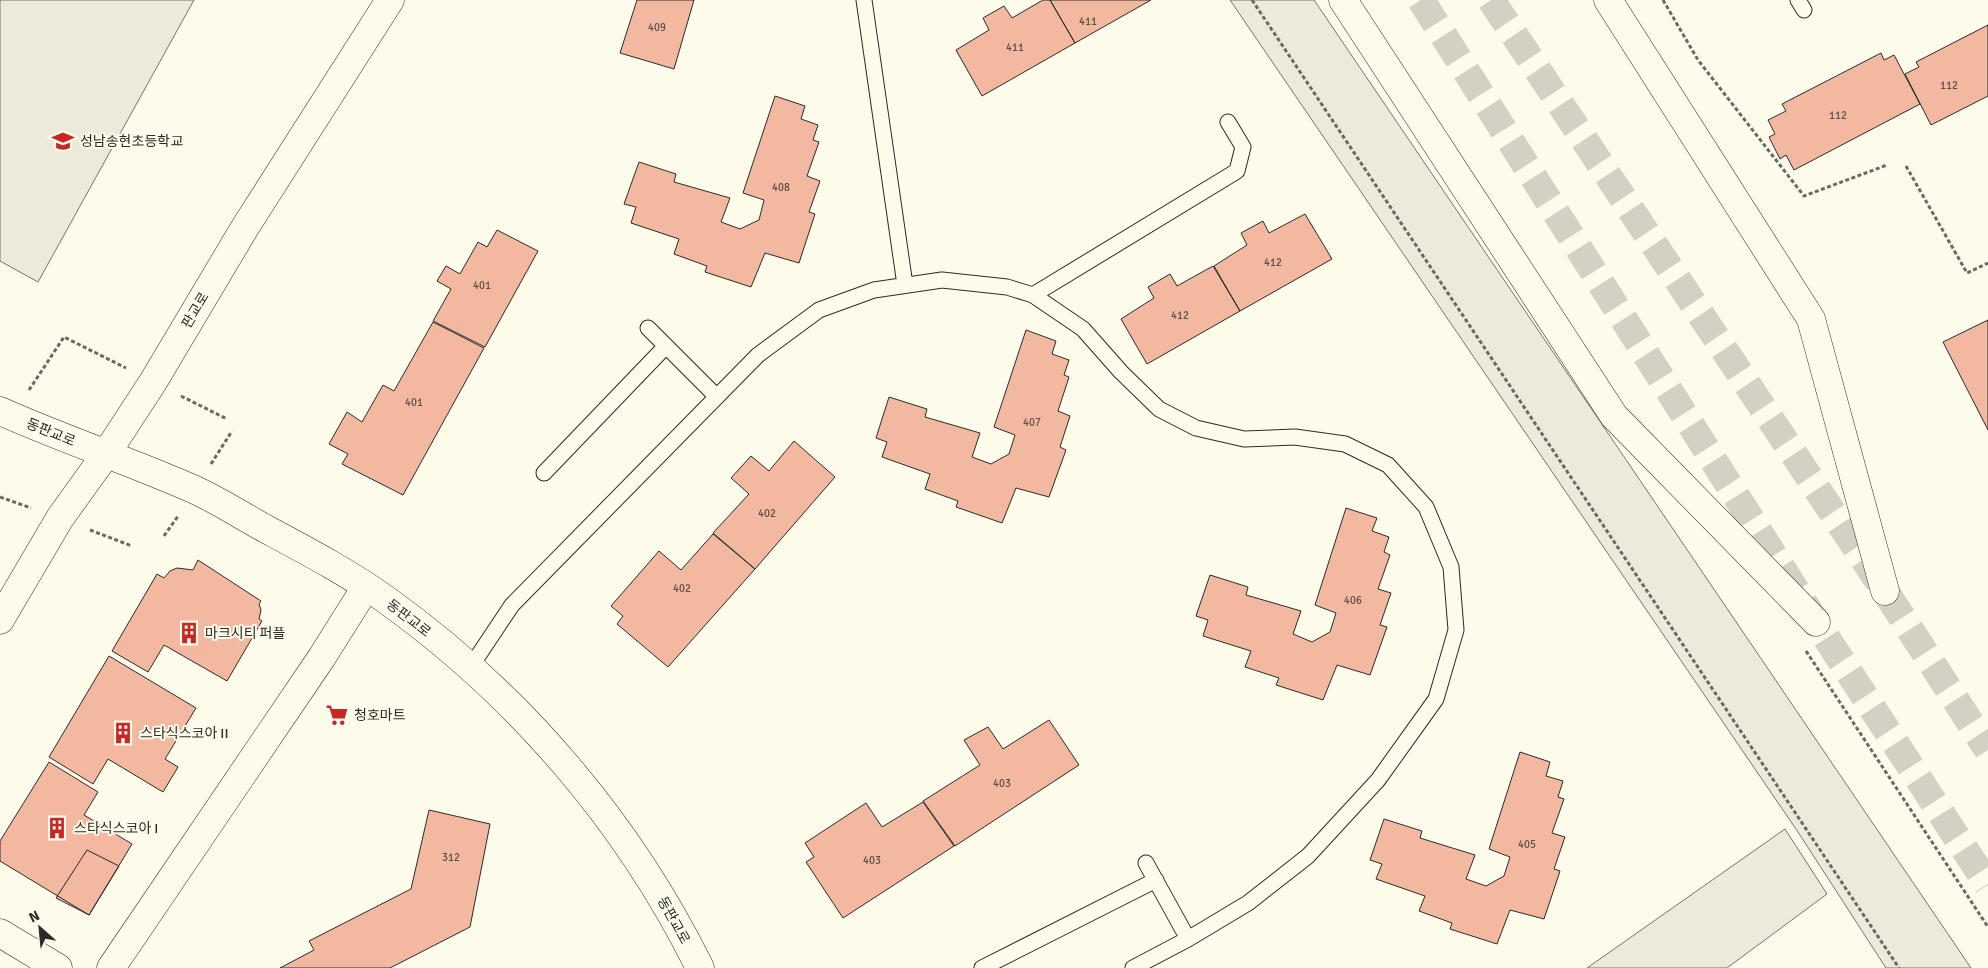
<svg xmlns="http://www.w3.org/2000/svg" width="1988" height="968" viewBox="0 0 1988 968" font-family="Signika,'Noto Sans KR',sans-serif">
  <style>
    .green { fill: #ecebdb; stroke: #74746e }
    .building { fill: #f2b8a0; stroke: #2b2b2b }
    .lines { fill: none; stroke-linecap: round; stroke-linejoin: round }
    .trunk-tunnel { stroke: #d3d1c4; stroke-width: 28; stroke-dasharray: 28 14; stroke-linecap: butt }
    .service-casing { stroke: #2b2b2b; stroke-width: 17 }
    .minor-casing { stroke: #2b2b2b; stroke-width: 29 }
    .secondary-casing { stroke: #2b2b2b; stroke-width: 29 }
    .trunk-casing { stroke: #2b2b2b; stroke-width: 29 }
    .path { stroke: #6a6964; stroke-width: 3; stroke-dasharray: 4 2.5; stroke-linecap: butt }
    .service { stroke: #fdfbea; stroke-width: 15 }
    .minor { stroke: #fdfbea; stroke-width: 28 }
    .secondary { stroke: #fdfbea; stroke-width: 28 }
    .trunk { stroke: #fdfbea; stroke-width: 28 }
    .labels { text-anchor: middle; stroke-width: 4; stroke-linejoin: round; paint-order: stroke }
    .number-label { font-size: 11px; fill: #5d4e48 }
    .poi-label { font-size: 14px; fill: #2b2b2b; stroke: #fdfbea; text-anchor: start }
    .street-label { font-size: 14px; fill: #2b2b2b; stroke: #fdfbea }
  </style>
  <rect width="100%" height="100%" fill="#fdfbea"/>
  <!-- green -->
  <path class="green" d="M0,0H194L38,282L0,261Z
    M1230,0H1314L1971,968H1886L1798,832Z
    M1785,829L1827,894L1727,968H1587Z"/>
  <!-- building -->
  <path class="building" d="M637,0H694L674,69L620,53Z
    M1043,0H1050L1075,43L982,96L956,50L989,30L983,18L1004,6L1012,18Z
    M1050,0H1151L1075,43Z
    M1988,25V96L1931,125L1905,74L1919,67L1916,62Z
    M1881,53L1884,60L1894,55L1920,104L1794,170L1786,155L1780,159L1769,137L1775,134L1768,120L1786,111L1782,104Z
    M775,96L805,106L801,119L818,125L813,140L819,142L807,176L820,181L809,212L815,214L799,263L765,253L751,287L705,272L707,266L674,254L679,239L631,223L636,207L624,204L639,162L676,174L674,182L730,198L721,222L740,229L759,220L764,200L743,193Z
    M1305,214L1332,259L1240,311L1214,266L1247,245L1241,233L1263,221L1269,233Z
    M497,230L538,251L485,347L433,321L451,289L437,281L446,266L460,274L478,242L487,247Z
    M1213,266L1240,311L1147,364L1121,319L1154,298L1148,287L1170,274L1177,286Z
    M1988,320V430L1943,342Z
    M433,322L484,348L403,495L342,464L348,454L329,444L347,412L362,422L383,385L394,391Z
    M1026,330L1056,341L1052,354L1069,360L1064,375L1069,377L1058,411L1070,416L1060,447L1066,450L1049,497L1016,488L1002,523L956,507L958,501L925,489L930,474L882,457L887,442L876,438L889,397L927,409L925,417L980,433L972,457L991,464L1009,454L1015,435L994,427Z
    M794,441L835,477L755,569L713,533L749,494L731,478L751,456L769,471Z
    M1346,508L1377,518L1372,531L1389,537L1384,552L1390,555L1378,589L1391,593L1380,625L1387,627L1370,675L1337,665L1323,700L1276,685L1279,678L1245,667L1251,651L1203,636L1208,620L1196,616L1210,575L1248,587L1246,595L1301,611L1293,634L1312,642L1330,632L1336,613L1315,605Z
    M713,534L755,569L668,667L617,624L623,616L611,606L659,551L681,570Z
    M198,560L261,601L259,604L261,610L259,619L262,621L227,681L164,645L148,672L112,651L157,574L164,578L170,571L177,568L193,570Z
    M109,656L196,708L165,759L178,767L163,792L108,759L93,784L49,757Z
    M1049,720L1079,765L955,846L923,801L980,765L964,740L988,727L1003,749Z
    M1520,752L1550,762L1546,776L1563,781L1558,797L1564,799L1552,833L1565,837L1554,869L1560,871L1544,919L1510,910L1497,944L1450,929L1452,923L1419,911L1425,896L1376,879L1382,864L1370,860L1384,819L1422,831L1420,838L1475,855L1466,879L1486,886L1504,876L1510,857L1489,849Z
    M49,762L98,792L84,815L132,844L89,915L0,861V841Z
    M923,802L954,846L843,918L806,862L814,857L805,843L866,803L882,827Z
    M429,810L490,824L470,927L390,968H280L314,950L309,941L411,889Z
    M87,850L119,866L89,915L56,898Z"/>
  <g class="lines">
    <!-- trunk-tunnel -->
    <path class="trunk-tunnel" d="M1421,0L1816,622L1988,885
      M1491,0L1885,591L1988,750"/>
    <!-- service casing -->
    <g class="service-casing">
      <path id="service" d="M864,0L905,285
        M1798,0L1804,10
        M1033,295L1237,171L1243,147L1228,122
        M648,328L717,397
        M544,473L666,346
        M470,668L512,605L758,355L819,310L874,290L942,280L1007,287L1033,295L1083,329L1121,372L1159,409L1196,428L1244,439L1295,437L1345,444L1388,465L1426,507L1451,567L1456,630L1436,699L1378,780L1308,856L1248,903L1188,939L1133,968
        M1146,863L1188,939
        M982,968L1156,880"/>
    </g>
    <!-- minor casing -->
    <g class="minor-casing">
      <path id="minor" d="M0,933L58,968
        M111,968L322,657L366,587"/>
    </g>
    <!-- secondary casing -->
    <g class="secondary-casing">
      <path id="secondary" d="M0,411C63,439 129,461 193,489C218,500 242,516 266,529C307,551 347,572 385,599C518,694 628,822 700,968
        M0,620L60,518L106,454L153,382L244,229L390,0"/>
    </g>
    <!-- trunk casing -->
    <g class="trunk-casing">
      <path id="trunk" d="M1343,0L1614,416L1816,622
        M1608,0L1811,319L1885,591"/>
    </g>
    <!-- path -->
    <path class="path" d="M1252,0L1899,968
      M1663,0L1698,60L1804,196L1887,165
      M1906,166L1967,273L1988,263
      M29,390L64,337L126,368
      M181,396L227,419
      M211,464L232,431
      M0,497L31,508
      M90,530L132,546
      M164,536L178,516
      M1806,651L1988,927"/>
    <!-- service -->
    <use href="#service" class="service"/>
    <!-- minor -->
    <use href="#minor" class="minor"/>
    <!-- secondary -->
    <use href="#secondary" class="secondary"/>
    <!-- trunk -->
    <use href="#trunk" class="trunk"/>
  </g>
  <!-- icons -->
  <defs>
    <g id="school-bare" transform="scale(1.725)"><path d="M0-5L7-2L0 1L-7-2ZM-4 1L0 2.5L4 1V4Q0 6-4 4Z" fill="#c62828" stroke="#fdfbea" stroke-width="2.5" paint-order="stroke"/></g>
    <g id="building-bare" transform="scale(1.725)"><path d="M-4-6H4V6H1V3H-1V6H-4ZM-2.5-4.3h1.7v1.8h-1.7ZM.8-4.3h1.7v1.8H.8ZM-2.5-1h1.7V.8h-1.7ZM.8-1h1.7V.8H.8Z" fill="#c62828" stroke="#fdfbea" stroke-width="2.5" paint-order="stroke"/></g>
    <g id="supermarket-bare" transform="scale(1.725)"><path d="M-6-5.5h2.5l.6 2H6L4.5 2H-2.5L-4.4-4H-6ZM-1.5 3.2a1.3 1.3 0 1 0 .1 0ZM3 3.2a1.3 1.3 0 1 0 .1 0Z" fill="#c62828" stroke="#fdfbea" stroke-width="2.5" paint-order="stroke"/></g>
  </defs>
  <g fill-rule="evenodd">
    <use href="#school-bare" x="63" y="141"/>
    <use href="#building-bare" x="189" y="633"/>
    <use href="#supermarket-bare" x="337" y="715"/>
    <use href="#building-bare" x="123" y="733"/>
    <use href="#building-bare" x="57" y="828"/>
  </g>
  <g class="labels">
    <!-- number labels -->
    <g class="number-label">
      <text x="1088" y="25">411</text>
      <text x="657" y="31">409</text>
      <text x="1015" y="51">411</text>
      <text x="1949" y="89">112</text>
      <text x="1838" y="119">112</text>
      <text x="781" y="191">408</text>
      <text x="1273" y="266">412</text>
      <text x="482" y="289">401</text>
      <text x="1180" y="319">412</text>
      <text x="414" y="406">401</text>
      <text x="1032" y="426">407</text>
      <text x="767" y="517">402</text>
      <text x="682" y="592">402</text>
      <text x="1353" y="604">406</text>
      <text x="1002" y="787">403</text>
      <text x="1527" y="848">405</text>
      <text x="451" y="861">312</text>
      <text x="872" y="864">403</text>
    </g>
    <!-- poi labels -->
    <g class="poi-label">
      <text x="80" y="146">성남송현초등학교</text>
      <text x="205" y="638">마크시티 퍼플</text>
      <text x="354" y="720">청호마트</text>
      <text x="140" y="738">스타식스코아 II</text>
      <text x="74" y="833">스타식스코아 I</text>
    </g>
    <!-- street labels -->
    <g class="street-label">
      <text transform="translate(195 310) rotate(-59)" y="5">판교로</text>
      <text transform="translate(51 432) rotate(22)" y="5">동판교로</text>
      <text transform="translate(409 618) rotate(38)" y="5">동판교로</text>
      <text transform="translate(674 920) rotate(61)" y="5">동판교로</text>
    </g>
  </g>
  <!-- north arrow -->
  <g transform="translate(40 928) rotate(333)" stroke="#fdfbea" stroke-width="4" paint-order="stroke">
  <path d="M0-4L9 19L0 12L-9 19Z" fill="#2b2b2b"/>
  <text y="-8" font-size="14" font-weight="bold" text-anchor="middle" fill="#2b2b2b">N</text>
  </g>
</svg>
